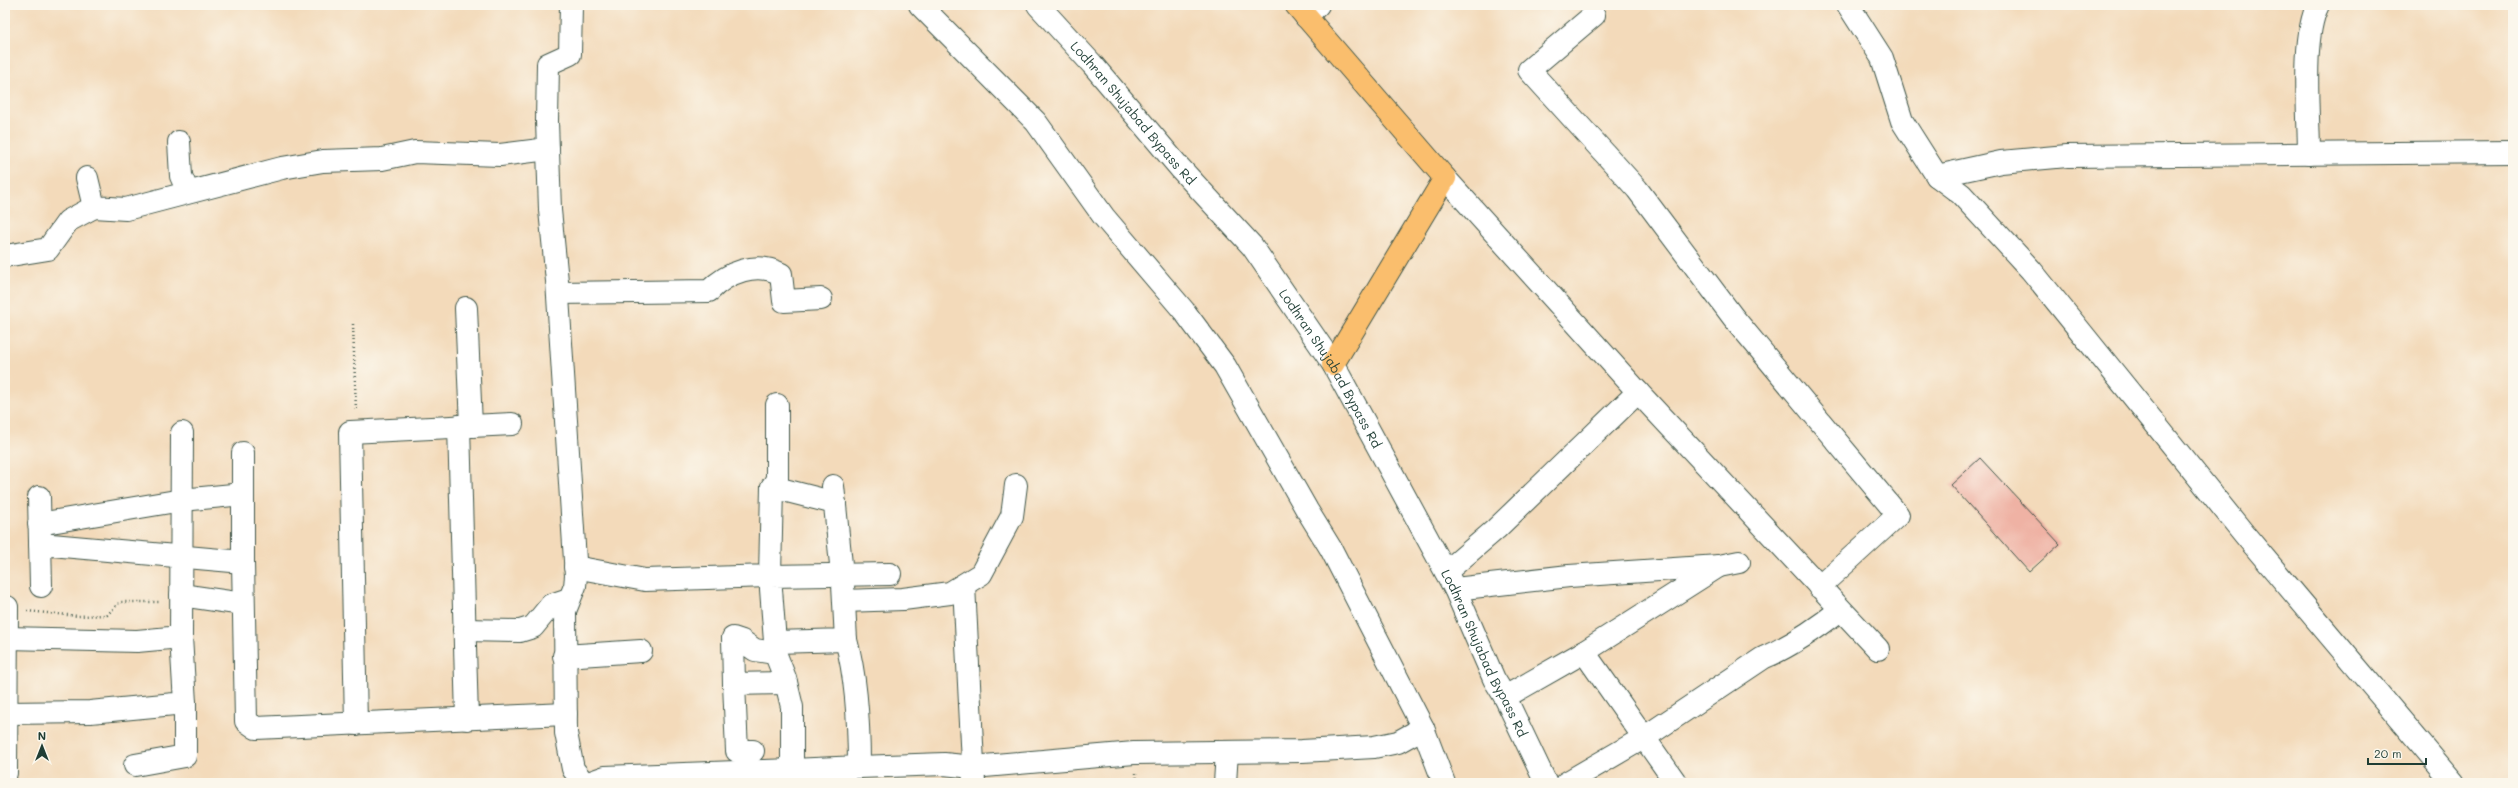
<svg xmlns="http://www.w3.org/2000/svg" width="2518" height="788" viewBox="0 0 2518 788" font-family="Mali,sans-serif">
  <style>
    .building { fill: #efb2a4 }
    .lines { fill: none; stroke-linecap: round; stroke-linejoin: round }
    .minor-casing { stroke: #3f5548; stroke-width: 24 }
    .major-casing { stroke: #3f5548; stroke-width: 24 }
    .path { stroke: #3f5548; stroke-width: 2.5; stroke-dasharray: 1 3; stroke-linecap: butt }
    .minor { stroke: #fff; stroke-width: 22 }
    .major { stroke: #fabe6d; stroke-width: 22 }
    .labels { text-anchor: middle; stroke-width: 3; stroke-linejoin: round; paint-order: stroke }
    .street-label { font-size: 13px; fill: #1f3d34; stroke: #fbf7ec }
  </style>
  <rect width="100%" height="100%" fill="#fbf7ec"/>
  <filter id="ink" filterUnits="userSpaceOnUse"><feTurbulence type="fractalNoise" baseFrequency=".025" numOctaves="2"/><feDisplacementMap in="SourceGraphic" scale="8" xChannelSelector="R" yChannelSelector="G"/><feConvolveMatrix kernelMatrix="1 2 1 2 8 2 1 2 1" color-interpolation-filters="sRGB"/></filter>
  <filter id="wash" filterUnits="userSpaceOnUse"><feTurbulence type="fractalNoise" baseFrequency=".012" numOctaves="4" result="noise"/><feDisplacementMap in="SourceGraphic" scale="16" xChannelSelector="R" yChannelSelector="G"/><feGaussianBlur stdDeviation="0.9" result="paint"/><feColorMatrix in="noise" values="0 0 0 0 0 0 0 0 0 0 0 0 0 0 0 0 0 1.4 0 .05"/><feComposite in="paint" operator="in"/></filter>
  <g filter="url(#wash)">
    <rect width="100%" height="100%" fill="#f3daba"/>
    <g id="blocks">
      <!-- building -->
      <path class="building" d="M1980,458L2060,544L2029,572L1951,485Z"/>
    </g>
  </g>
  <g filter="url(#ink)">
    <use href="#blocks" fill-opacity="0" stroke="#3f5548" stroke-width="1"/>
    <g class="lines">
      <!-- minor casing -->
      <g class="minor-casing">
        <g id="minor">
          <path d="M571,5L570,54L548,64L547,121L550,210L557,281L576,576L575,586L565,611L566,733L573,769L584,783"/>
          <path d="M920,5L1036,122L1104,217L1184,311L1225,366L1307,510L1331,549L1423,728L1444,783"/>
          <path id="s1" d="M1038,5L1092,64L1180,168L1252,246L1333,364L1455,589L1494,679L1505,697L1546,783"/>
          <path d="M1848,5L1882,58L1902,121L1937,176L1961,194L2031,270L2245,535L2454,783"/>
          <path d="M1594,15L1529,70L1637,189L1733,317L1898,515L1819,587"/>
          <path d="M1306,17L1318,5"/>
          <path d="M179,142L181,176L188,192"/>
          <path d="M2309,154C2309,114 2301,38 2318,5"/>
          <path d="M1937,176L2001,162L2067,156L2513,152"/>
          <path d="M87,178L94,207L126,209L282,168L323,161L382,159L415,152L500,155L548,149"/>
          <path d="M1445,178L1638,392L1878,649"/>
          <path d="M5,256L48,249L68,221L94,207"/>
          <path d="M558,293L709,291C728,272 756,261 781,274L784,301L821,299"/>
          <path d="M466,308L471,426"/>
          <path d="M459,426L467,719"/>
          <path d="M772,487L835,503"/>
          <path d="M39,497L41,586"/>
          <path d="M39,524L182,500L243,494"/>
          <path d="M40,544L243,562V453"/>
          <path d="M243,562L246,721L256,728L566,714"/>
          <path d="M575,567L645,580L770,576L772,487L777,479V405"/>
          <path d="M1446,572L1496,529L1638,392"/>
          <path d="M964,585L974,783"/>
          <path d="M1455,589L1569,576L1719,566"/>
          <path d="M181,595L243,604"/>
          <path d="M844,601L903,599L950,593L981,574L1012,516L1016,485"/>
          <path d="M464,630L520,631L533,627L551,605L569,599"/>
          <path d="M7,638L137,641L181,637"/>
          <path d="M775,642L846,640L843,584L833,486"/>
          <path d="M1584,652L1719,566L1739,562"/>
          <path d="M775,653L755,650L742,641L733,638L734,684L786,683"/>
          <path d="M564,656L641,651"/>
          <path d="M734,684L737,751H753"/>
          <path d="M1505,697L1584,652L1676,783"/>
          <path d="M6,713L90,712L185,703L181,637L182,433"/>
          <path d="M356,724L350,432L512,424"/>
          <path d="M135,765L185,756V703"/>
          <path d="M859,767L944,764L973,767L1134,753L1302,751L1374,747L1398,742L1423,728"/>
          <path d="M792,770L859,767C859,725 857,680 846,640"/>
          <path d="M6,773L7,607"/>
          <path d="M588,783L605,777L792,770V707L785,678L776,655L770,576L890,574"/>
          <path d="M1225,783L1227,752"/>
          <path d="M1566,783L1645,737L1763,658C1791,646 1816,629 1840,610"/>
        </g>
      </g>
      <!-- major casing -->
      <g class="major-casing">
        <path id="major" d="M1296,5L1445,178L1333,364"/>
      </g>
      <!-- path -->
      <path class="path" d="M353,324L356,411
        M27,611L78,616L107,615L120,602H161
        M1136,773L1137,783"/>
      <!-- minor -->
      <use href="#minor" class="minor"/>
      <!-- major -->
      <use href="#major" class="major"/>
    </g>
  </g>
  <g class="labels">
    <!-- street labels -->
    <g class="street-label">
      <text dy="5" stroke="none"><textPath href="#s1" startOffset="144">Lodhran Shujabad Bypass Rd</textPath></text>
      <text dy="5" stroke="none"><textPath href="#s1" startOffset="468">Lodhran Shujabad Bypass Rd</textPath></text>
      <text dy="5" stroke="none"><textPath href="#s1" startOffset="792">Lodhran Shujabad Bypass Rd</textPath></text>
    </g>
  </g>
  <!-- margin -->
  <rect width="2518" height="788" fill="none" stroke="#fbf7ec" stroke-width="20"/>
  <!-- north arrow -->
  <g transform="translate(42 746)" stroke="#fbf7ec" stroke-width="3" paint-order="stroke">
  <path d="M0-3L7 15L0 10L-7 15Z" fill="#1f3d34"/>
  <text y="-6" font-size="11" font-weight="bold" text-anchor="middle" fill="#1f3d34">N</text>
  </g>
  <!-- scale -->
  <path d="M2368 758v6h58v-6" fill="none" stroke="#1f3d34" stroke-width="2"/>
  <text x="2374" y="758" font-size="12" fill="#1f3d34" stroke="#fbf7ec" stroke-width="3" paint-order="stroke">20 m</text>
</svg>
